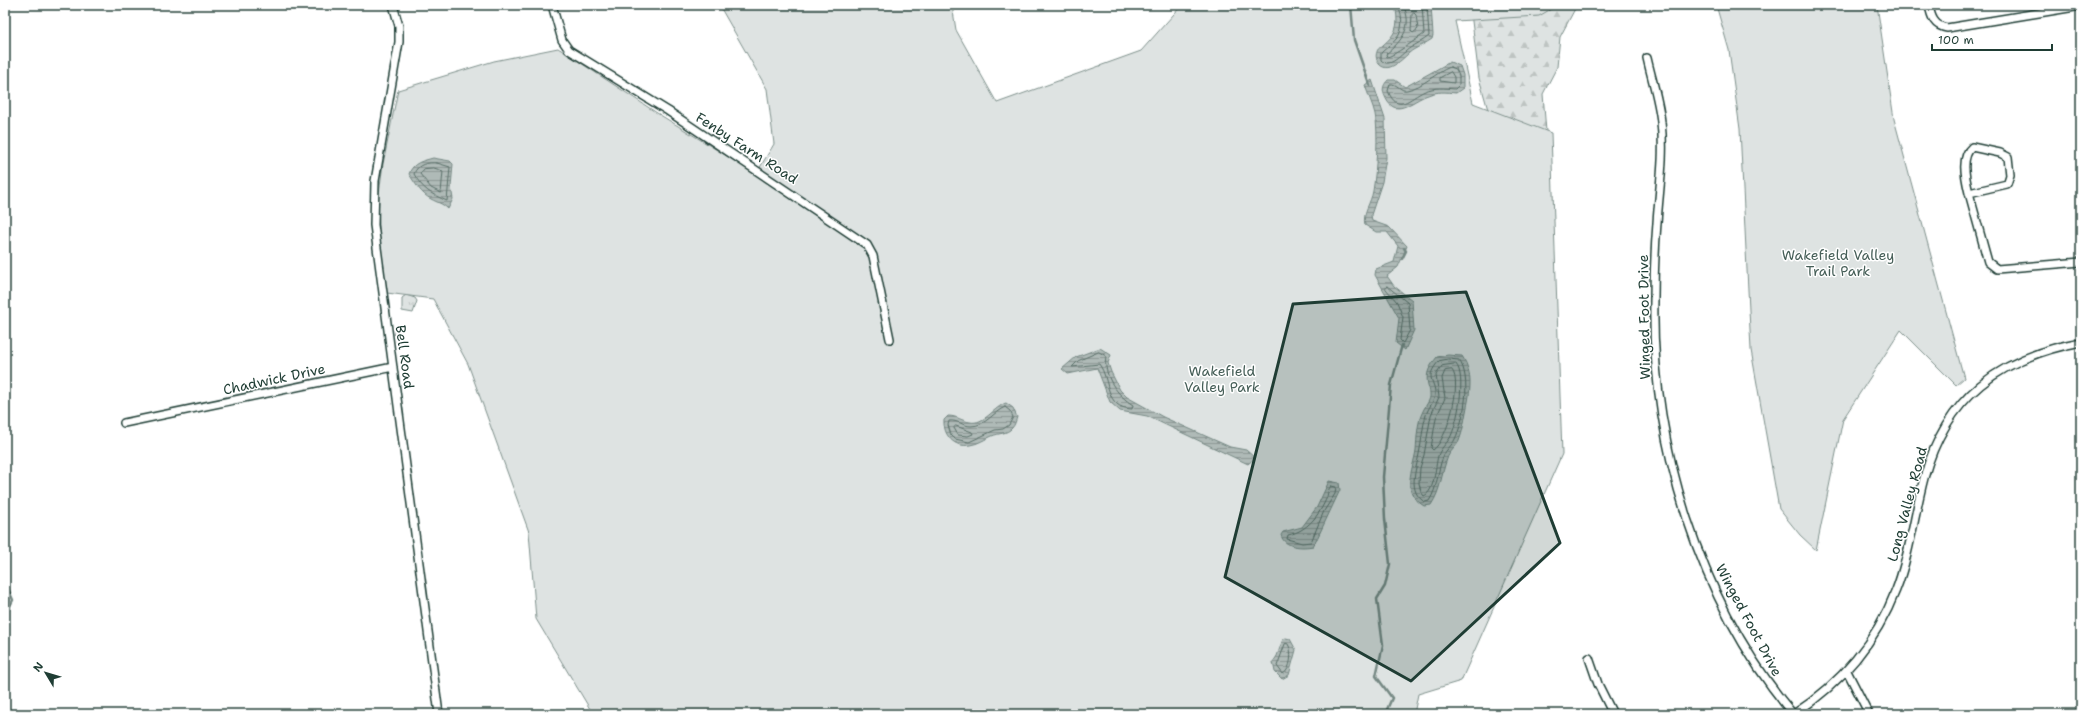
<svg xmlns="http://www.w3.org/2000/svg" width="2086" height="719" viewBox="0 0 2086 719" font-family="'Shantell Sans',sans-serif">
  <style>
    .grass { fill: url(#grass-tufts); stroke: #7e908b }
    .forest { fill: url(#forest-firs); stroke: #7e908b }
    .park { fill: #dee3e2; stroke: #7e908b }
    .water { fill: url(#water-rules); stroke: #758883 }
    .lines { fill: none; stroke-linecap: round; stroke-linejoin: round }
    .shore { stroke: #596f68; stroke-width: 1 }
    .stream { stroke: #758883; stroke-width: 2.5 }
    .street-casing { stroke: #1f3d34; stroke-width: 10 }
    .street { stroke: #fff; stroke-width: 7 }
    .marked { fill: #1f3d34; fill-opacity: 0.2; stroke: #1f3d34; stroke-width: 3; stroke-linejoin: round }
    .labels { text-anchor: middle; stroke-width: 3; stroke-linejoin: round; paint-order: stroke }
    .street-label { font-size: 14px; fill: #1f3d34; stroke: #fff }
    .park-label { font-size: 14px; fill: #455e57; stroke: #fff }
  </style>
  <defs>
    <pattern id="grass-tufts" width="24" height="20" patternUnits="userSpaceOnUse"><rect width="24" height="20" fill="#dee3e2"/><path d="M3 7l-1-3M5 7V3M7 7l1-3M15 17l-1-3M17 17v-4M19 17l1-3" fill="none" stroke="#bec4c2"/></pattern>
    <pattern id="forest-firs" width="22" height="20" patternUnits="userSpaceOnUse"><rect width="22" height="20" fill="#dee3e2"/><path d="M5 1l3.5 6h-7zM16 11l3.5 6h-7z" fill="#bec4c2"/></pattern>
    <pattern id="water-rules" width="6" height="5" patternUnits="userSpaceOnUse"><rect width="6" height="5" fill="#afbab7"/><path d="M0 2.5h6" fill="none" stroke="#8e9896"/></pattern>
  </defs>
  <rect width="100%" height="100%" fill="#fff"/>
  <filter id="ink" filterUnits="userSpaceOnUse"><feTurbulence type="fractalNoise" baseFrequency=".025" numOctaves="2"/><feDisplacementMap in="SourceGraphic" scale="8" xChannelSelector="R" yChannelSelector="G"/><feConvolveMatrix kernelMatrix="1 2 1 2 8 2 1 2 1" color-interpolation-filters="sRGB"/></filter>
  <g filter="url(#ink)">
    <!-- grass -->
    <path class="grass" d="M406,295L415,298L417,301L413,313L402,311V298Z"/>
    <!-- forest -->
    <path class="forest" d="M1470,5H1577L1560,37L1557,67L1543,94L1547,144L1490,117L1479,78Z"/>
    <!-- park -->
    <path class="park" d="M719,5H952L956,30L997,103L1141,51L1182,5H1558L1539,16L1455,21L1473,103L1551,133L1562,454L1461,681L1418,694L1414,714H593L536,619L529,532L468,364L433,299L387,293L380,247L378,202L383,164L398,90L494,61L558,48L657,113L756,174L774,144L767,89Z
      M1716,5H1877L1894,119L1964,378L1956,385L1901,330L1843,419L1816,550L1800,535L1779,509L1751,350L1740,129L1729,50Z"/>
    <!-- water -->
    <path class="water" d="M1390,5H1431L1433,35L1432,39C1426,43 1420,46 1413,50C1405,55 1390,76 1379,64C1377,61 1375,56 1377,52C1377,49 1381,47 1383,45C1395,35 1399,27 1396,10Z
      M1450,62L1460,66L1463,75V88L1456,93C1445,92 1438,91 1428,95C1412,100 1394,122 1384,94C1382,88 1384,84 1388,80H1395L1405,87Z
      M1372,80L1385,119L1386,158L1382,182L1371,215L1372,221L1389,227L1407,246L1398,267L1387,276L1394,286L1412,300L1414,330L1405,350L1396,343L1399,318L1375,275L1376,269L1394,262L1398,246L1387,232H1376L1365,225C1362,213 1371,203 1373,191C1376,173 1379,132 1375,114C1373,105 1368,95 1365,85Z
      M433,158L450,161L453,164L451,187L453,199L448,209C442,203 438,203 431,199C421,194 415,183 409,174C413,162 423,161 433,158Z
      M1100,348L1111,355L1108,363L1111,372L1120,390L1127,397L1163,417L1230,447L1246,450L1255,458L1248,464L1147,416L1120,411L1110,402L1097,368L1068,374L1062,369L1076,357Z
      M1448,355L1462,356C1474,374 1470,392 1466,412C1464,422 1463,431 1459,441C1456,447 1449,452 1447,459C1441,475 1441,490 1431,505L1424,506C1400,491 1413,471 1416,450C1417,438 1417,422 1423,411C1425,406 1431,400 1430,394C1430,391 1429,388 1428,385C1425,373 1430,366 1437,357Z
      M1006,403L1013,408L1017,417C1016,420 1015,425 1012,428C1007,434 999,433 992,436C985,439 978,444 970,445C954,448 943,435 944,420L948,416C957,416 962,421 970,422C984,425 994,407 1006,403Z
      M1329,481L1339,483L1340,490L1316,541L1313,546C1303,548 1284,548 1281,535L1283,532L1302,527L1317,507Z
      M1286,638L1290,639L1296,650L1289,675L1282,679L1275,672L1273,662L1277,656L1283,639Z"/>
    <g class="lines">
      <!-- shore -->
      <path class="shore" d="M1396,5C1403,11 1403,27 1399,35C1395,42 1386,48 1381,53V60C1390,70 1402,53 1410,48C1416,44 1423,41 1429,36L1427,5
        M1403,5C1414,26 1402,41 1386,54L1387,57C1392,57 1418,38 1424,34L1422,5
        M1414,13L1416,15L1418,29L1413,33L1411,31L1412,15Z
        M1450,67L1456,69L1459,76V85L1455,89C1444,88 1435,87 1425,91C1409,98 1398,115 1388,91L1390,84C1397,83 1401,92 1407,90C1423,87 1435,73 1450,67Z
        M1451,72L1454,77V83L1440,81V78Z
        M437,163L450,167L447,201C431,194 423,190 414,174C417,164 428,162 437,163Z
        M434,168L443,171L441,193L431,188L420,174L424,169Z
        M1387,286L1408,303L1410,330L1403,343L1400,340L1403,317L1397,302L1386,289Z
        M1099,352L1106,356C1103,376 1117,395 1133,405L1132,409C1104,408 1111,380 1099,364L1072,367L1078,361Z
        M1449,359L1459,360C1472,377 1464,421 1455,439C1452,446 1445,450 1443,457C1437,472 1438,487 1429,501L1425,502C1407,492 1416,470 1419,454C1422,441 1422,428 1426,415C1428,408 1434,402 1435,395C1436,380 1423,379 1439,361Z
        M1456,364C1467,376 1457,425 1450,438C1446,444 1440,449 1438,456C1435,467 1435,491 1424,496L1421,492L1419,483L1420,468L1424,455L1431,415L1439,397L1436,375L1442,366Z
        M1452,370C1463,382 1447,441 1433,450L1431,448L1436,418L1445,398L1442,378L1445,371Z
        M1005,407L1010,411L1013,417L1009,425L1003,429L995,430L969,442L955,439L951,435L948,425L949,421C958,420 963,426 971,426C986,426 993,412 1005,407Z
        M956,426L972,432L973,434L968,436L958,435L954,428Z
        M1331,486L1336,487L1335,494L1324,511L1311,542L1302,543L1287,539L1288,535C1307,531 1319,516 1327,497C1328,493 1328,489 1331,486Z
        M1288,644C1293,651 1291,670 1283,674L1277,666L1285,644Z"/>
      <!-- stream -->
      <path class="stream" d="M1351,5L1354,40L1370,86
        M1402,259L1406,251L1404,248
        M5,553L7,562V586L13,600L5,616
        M1385,714L1392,698L1376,676L1383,645L1377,599L1385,586L1390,564L1385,519L1383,477L1391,385L1402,345"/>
      <!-- street casing -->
      <g class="street-casing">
        <path id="street" d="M393,5L399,26V42L375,181L374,225L439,714
          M552,5L562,40L569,50L668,111L867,245L873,256L890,339
          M1929,5C1931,17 1934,26 1947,28L2081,6
          M1647,58C1652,80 1659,101 1661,122C1665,156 1659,190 1657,223C1655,248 1654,273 1654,299C1651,444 1699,602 1793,714
          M1972,147L2000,153L2008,157L2010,175L2007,184L1969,193C1966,180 1960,157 1972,147Z
          M1969,193L1988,262L1997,269L2081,262
          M124,423L393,367
          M1589,658L1598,684L1613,714
          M1847,671L1869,714
          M1794,714C1840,684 1876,642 1896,590C1910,554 1914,516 1924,478C1946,397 2000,357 2081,342"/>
      </g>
      <!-- street -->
      <use href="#street" class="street"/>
    </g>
  </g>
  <!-- marked area -->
  <path class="marked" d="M1466,292L1560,543L1411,681L1225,577L1293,304Z"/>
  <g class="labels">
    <!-- street labels -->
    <g class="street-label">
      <text transform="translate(747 148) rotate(33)" y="5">Fenby Farm Road</text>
      <text transform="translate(1644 317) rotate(-91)" y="5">Winged Foot Drive</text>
      <text transform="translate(405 357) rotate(82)" y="5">Bell Road</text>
      <text transform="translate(274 379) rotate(-12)" y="5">Chadwick Drive</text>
      <text transform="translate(1907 504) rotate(-75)" y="5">Long Valley Road</text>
      <text transform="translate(1749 620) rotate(62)" y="5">Winged Foot Drive</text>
    </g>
    <!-- park labels -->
    <g class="park-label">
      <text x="1838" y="260">Wakefield Valley<tspan x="1838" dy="16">Trail Park</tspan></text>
      <text x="1222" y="376">Wakefield<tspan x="1222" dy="16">Valley Park</tspan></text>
    </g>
  </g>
  <!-- margin -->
  <rect width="2086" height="719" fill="none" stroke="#fff" stroke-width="20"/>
  <rect x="10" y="10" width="2066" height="699" fill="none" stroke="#1f3d34" stroke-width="1.5" filter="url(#ink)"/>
  <!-- north arrow -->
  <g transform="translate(46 673) rotate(308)" stroke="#ffffff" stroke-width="3" paint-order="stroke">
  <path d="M0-3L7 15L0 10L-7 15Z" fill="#1f3d34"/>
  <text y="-6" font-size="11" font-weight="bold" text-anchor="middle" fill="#1f3d34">N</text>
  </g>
  <!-- scale -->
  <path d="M1932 44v6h120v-6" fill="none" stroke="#1f3d34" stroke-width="2"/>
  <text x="1938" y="44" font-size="12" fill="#1f3d34" stroke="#ffffff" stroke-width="3" paint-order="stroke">100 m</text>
</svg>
